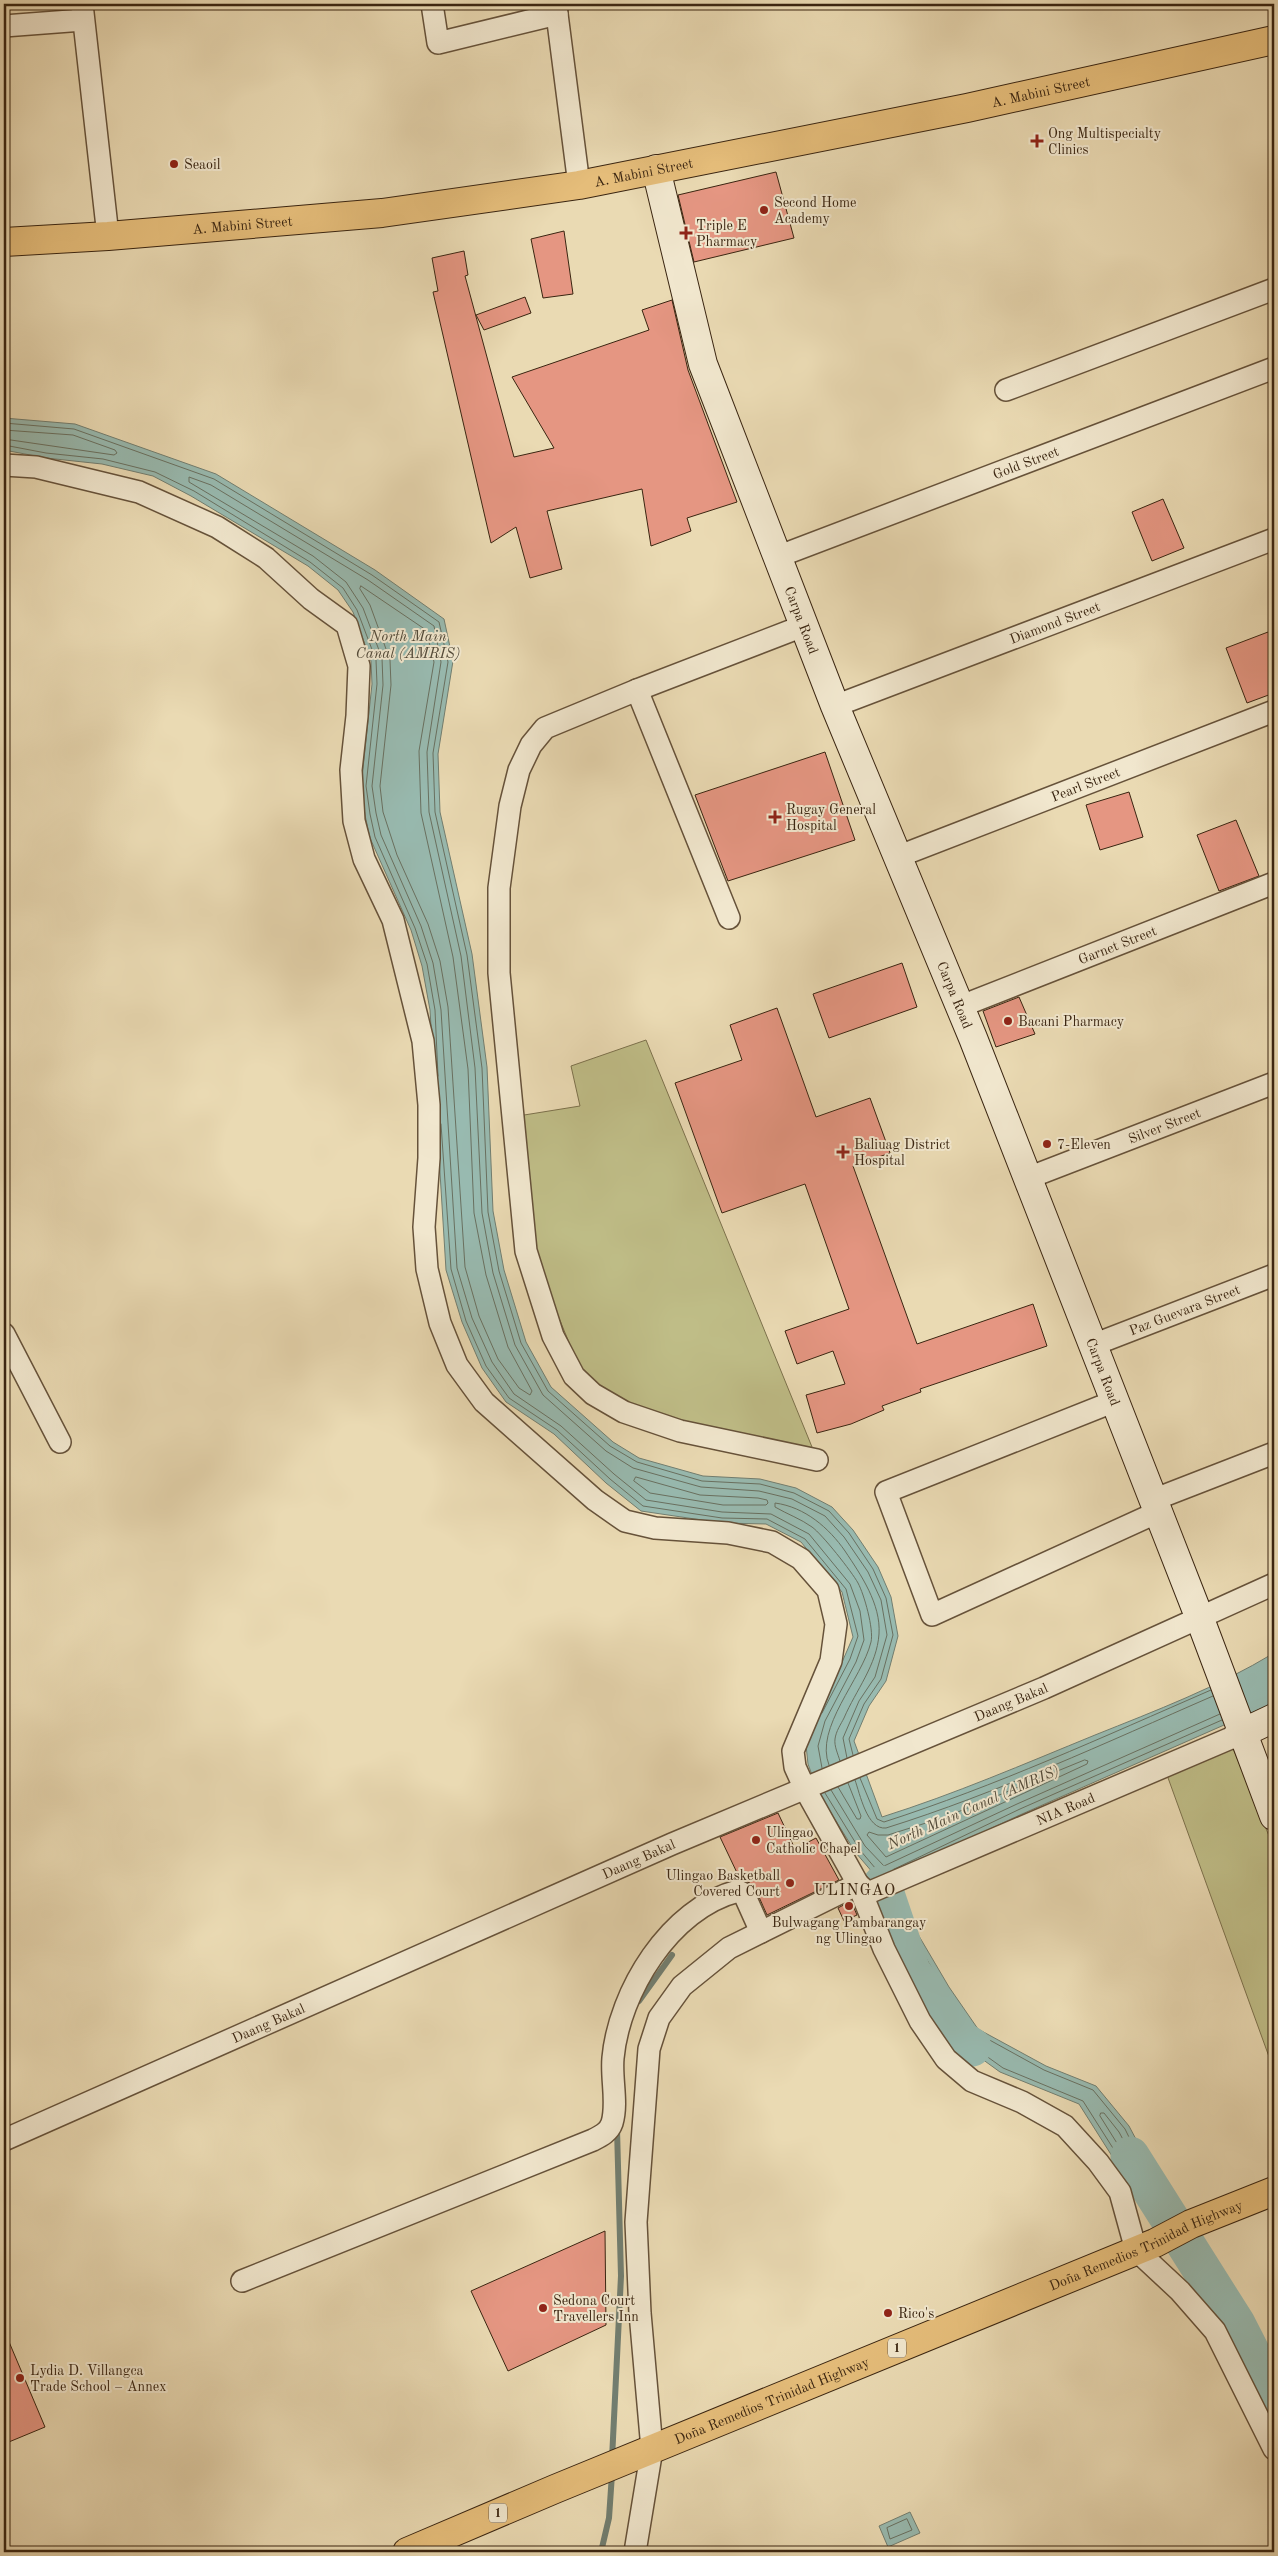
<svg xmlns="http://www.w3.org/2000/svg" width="1278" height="2556" viewBox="0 0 1278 2556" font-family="'Old Standard TT',serif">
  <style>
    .green { fill: #bfbd87; stroke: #7c714c }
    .water { fill: #98bab0; stroke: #727e70 }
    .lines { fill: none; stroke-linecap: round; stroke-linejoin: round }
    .shore { stroke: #697060; stroke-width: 1 }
    .stream { stroke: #727e70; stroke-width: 6 }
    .river { stroke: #98bab0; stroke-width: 39 }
    .building { fill: #e59682; stroke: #3a2511 }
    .street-casing { stroke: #66523a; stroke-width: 24 }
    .secondary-casing { stroke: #3a2511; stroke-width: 30 }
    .primary-casing { stroke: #3a2511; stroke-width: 30 }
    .highway-casing { stroke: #3a2511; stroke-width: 30 }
    .street { stroke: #f1e7ce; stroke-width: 21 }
    .secondary { stroke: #f1e7ce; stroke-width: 28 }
    .primary { stroke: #e5bd7a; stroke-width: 28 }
    .highway { stroke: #e5bd7a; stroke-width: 28 }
    .poi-dot { fill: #8f2418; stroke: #f1e7ce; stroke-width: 2 }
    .labels { text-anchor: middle; stroke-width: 4; stroke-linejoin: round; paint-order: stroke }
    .shield { fill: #f1e7ce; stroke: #715f4a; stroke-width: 1 }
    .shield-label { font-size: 12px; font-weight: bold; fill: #3a2511 }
    .street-label { font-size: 14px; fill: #3a2511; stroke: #f1e7ce }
    .poi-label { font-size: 14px; fill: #3a2511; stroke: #f1e7ce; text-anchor: start }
    .water-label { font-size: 15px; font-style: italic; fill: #524a39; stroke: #f1e7ce }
    .quarter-label { font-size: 16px; letter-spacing: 1px; fill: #3a2511; stroke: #f1e7ce }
  </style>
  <rect width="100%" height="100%" fill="#eadab3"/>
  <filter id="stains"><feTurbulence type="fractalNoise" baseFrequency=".004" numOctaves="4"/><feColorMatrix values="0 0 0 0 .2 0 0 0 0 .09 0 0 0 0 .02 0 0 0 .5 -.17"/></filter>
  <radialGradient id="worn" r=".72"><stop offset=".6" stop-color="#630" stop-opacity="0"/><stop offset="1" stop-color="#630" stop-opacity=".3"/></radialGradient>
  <!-- green -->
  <path class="green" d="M646,1040L812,1447L796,1460L588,1388L551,1299L521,1197L518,1116L580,1106L571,1066Z
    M1232,1746L1274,1848V2065H1272L1167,1775Z"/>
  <!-- water -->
  <path class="water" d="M4,418L75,424L216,474L375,570L444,619L453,661L438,754L440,812L472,954L487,1067L493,1211L504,1270L526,1342L551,1387L613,1442L639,1458L703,1476L760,1479L796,1488L832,1507L853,1530L878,1567L891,1597L898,1636L886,1681L869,1706L854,1741L882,1817C955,1794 1024,1764 1095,1735C1155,1711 1218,1687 1274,1653V1703L1022,1814L891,1875L896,1897L949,1987L978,2029L1046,2066L1096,2086L1129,2126L1166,2196L1143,2205L1079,2104L1000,2072L953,2038L894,1926L879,1880L856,1853L819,1794L808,1764L806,1745L853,1637L842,1592L801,1542L766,1524L722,1523L641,1511L606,1483L554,1434L506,1402L482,1368L462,1322L446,1270L430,1010L422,966L411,930L370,838L365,815L361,787L372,684L371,661L353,612L338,590L308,566L191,496L153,476L102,464L46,458L4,450Z
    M910,2512L920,2533L888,2547L879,2526Z"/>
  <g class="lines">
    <!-- shore -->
    <path class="shore" d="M4,423L74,429L214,479L372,575L439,622L448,662L433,753L435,812L467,955L482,1068L488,1212L499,1271L521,1343L548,1391L610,1446L637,1462L702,1481L760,1484L794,1493L829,1511L849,1533L873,1569L886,1598L893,1635L881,1679L864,1704L849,1739L853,1755
      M4,430L73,435L115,450L117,453L114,455L4,439
      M4,445L46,453L103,459L155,472L194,491L310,562L343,588L357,610L376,660L377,684L366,786L370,814L375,837L415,928L427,964L435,1010L438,1076
      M361,586L426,630L434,662L419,751L421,813L453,957L468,1069L474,1213L486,1275L508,1347L532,1391L530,1395L519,1388L498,1359L479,1316L465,1267L448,1007L440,961L428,924L397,855L383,812L380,786L391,685L390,660L370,605L360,589Z
      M441,1124L451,1269L466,1321L486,1366L509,1398L557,1430L610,1479L643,1506L722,1518L767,1519L805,1539L846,1589L858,1636L850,1659L822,1713
      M636,1477L700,1495L758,1498L767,1500L768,1503L766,1505H723L650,1493L634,1481Z
      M1085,1760L1088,1761L1087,1764L886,1857L867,1835L869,1832L878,1835H888L948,1816Z
      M829,1765C814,1728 862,1679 871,1642C874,1629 864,1594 858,1583C852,1572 822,1534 812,1527C801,1519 787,1514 775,1507V1503C805,1507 829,1528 845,1551C861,1575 881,1604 879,1634C877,1665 856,1690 844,1718C841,1724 836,1731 835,1739C834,1746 838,1754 840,1761
      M822,1768L818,1746L825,1721L856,1662L864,1640L860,1611L850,1584L809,1534L771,1514L722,1512L646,1500L614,1474L561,1426L514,1394L492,1362L472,1318L457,1268L441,1010L433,963L421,926L381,835L376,813L372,786L383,685L382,658L363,608L346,582L313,556L189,482V477L211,485L368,580L434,626L441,662L427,752L429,812L461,956L475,1068L482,1213L493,1273L515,1345L543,1395L606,1451L633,1468L701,1487L759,1491L792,1499L825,1516L844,1537L868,1572L881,1600L887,1635L875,1677L859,1701L843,1738L847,1758
      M860,1778L877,1819L884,1822C996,1786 1103,1737 1211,1690
      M855,1780C860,1794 867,1830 886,1828C998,1793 1105,1743 1213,1696
      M838,1787L857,1819H860L861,1816L848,1783
      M831,1790L865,1846L884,1866L1017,1804L1220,1714
      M825,1793L860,1850L881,1875
      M888,1872L1020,1809L1222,1720
      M898,1912L903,1917L944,1990L975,2032L1044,2070L1093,2090L1125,2129L1157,2194L1144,2197L1083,2101L1003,2068L957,2035L899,1924L896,1915Z
      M1101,2113H1104L1119,2132L1135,2162L1134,2165L1130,2164L1100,2116Z
      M907,2519L912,2530L890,2539L887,2528Z"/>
    <!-- stream -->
    <path class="stream" d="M639,2001L672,1955
      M612,2459L621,2276L617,2129
      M601,2552L609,2518L612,2474"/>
    <!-- river -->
    <path class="river" d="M882,1885L911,1971L959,2039L972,2047
      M1130,2156L1236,2324L1274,2398"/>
  </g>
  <!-- building -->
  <path class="building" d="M776,172L794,238L694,262L678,195Z
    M564,231L573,294L543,298L531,239Z
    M464,251L468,275L465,276L514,457L554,448L512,377L649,330L642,310L672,300L688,370L737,502L687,518L691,531L651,546L642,489L547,511L562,569L530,578L516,527L491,543L433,292L438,291L432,258Z
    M525,297L531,313L484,330L476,315Z
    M1163,499L1184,548L1152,561L1132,512Z
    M1268,632L1274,647V693L1247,703L1226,648Z
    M825,752L855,840L728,881L695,795Z
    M1129,792L1143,837L1100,850L1086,805Z
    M1236,820L1259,876L1219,891L1197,835Z
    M902,963L917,1007L829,1038L813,994Z
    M1019,997L1035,1034L996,1047L983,1011Z
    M777,1008L816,1117L870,1098L890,1153L853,1166L917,1344L1033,1304L1047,1346L920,1389L921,1392L882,1406L884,1410L851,1424L817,1433L806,1395L845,1384L833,1351L797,1364L785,1331L849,1309L805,1184L722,1213L675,1083L742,1060L730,1025Z
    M778,1813L795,1849L816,1838L839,1880L767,1915L755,1888L750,1883L737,1879L739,1877L720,1837Z
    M851,1901L857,1915L844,1921L838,1908Z
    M605,2231L606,2325L508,2371L471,2291Z
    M4,2330L45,2427L4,2444Z"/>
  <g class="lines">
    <!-- street casing -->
    <g class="street-casing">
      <g id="street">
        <path d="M82,4L108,236"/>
        <path d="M432,4L438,43L557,14L556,4"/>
        <path d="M557,14L579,185"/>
        <path d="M4,26L83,20"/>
        <path d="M1006,390L1274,289"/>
        <path d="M4,465L36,467L139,492L217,527L266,558L311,599L347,625L359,666L357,716L351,770L354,821L364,859L393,920L423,1041L429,1105V1158L424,1227L427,1269L440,1323L457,1365L484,1402L595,1500L625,1521L655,1528L728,1533L772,1542L801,1559L828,1590L836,1624L831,1661L793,1751L795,1767L805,1789L858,1884L884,1949L920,2021L946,2059L972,2081L1022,2102L1065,2126L1098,2162L1120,2192L1136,2250L1180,2291L1215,2331L1274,2449"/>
        <path id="s1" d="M777,557L1274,368"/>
        <path d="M803,626L637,690L545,728L531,745L519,770L510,806L499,888V973L526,1251L553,1336L574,1376L593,1394L624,1412L680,1431L817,1460"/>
        <path d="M637,690L729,918"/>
        <path id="s2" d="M835,706L1274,539"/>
        <path id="s3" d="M897,857L1274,711"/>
        <path id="s4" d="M959,1007L1274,883"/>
        <path id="s5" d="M1028,1178L1274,1083"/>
        <path d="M4,1334L60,1442"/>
        <path id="s6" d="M1093,1345L1274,1275"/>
        <path d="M1115,1401L886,1492L932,1615L1158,1512"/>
        <path d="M1153,1500L1274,1453"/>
        <path id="s7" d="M4,2140L672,1844L1044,1688L1274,1584"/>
        <path d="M242,2281L593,2140C601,2136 609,2132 612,2123C618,2103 611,2079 613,2058C619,1992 670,1908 738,1891L744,1894L761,1932"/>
        <path id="s8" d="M635,2552L652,2449L640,2313L636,2222L649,2049L659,2018L682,1986L729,1948L858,1884L868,1893L1238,1735"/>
      </g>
    </g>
    <!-- secondary casing -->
    <g class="secondary-casing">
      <g id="secondary">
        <path id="s9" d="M656,169L703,364L835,706L973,1038L1200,1619L1274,1816"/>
        <path d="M1238,1735L1274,1718"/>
      </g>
    </g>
    <!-- primary casing -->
    <g class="primary-casing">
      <g id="primary">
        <path id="s10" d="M4,242L108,236L382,213L579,185L967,108L1274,40"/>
      </g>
    </g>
    <!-- highway casing -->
    <g class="highway-casing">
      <g id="highway">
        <path id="s11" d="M407,2552L555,2489L1155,2243L1191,2224L1274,2191"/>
      </g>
    </g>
    <!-- street -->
    <use href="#street" class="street"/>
    <!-- secondary -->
    <use href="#secondary" class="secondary"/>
    <!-- primary -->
    <use href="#primary" class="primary"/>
    <!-- highway -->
    <use href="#highway" class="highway"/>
  </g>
  <!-- markers -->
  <g class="poi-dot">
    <path d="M1034.5 133.5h5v5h5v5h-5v5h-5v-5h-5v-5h5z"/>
    <circle cx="174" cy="164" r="5"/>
    <circle cx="764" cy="210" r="5"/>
    <path d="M683.5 225.5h5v5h5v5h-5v5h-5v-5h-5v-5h5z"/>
    <path d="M772.5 809.5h5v5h5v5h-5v5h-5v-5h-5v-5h5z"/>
    <circle cx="1008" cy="1021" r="5"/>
    <circle cx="1047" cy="1144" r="5"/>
    <path d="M840.5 1144.5h5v5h5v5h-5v5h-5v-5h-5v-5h5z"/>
    <circle cx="756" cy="1840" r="5"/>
    <circle cx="790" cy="1883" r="5"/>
    <circle cx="849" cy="1906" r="5"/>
    <circle cx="543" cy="2308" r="5"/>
    <circle cx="888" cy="2313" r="5"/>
    <circle cx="20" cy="2378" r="5"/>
  </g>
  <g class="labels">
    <!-- shield labels -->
    <g class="shield">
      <rect x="888" y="2338.5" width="18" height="19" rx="4"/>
      <rect x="489" y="2503.5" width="18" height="19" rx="4"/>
    </g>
    <g class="shield-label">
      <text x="897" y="2352">1</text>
      <text x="498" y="2517">1</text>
    </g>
    <!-- street labels -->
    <g class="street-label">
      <text dy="5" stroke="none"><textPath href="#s10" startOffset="1049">A. Mabini Street</textPath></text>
      <text dy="5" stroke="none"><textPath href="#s10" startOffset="644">A. Mabini Street</textPath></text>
      <text dy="5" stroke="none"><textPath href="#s10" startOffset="239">A. Mabini Street</textPath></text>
      <text dy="5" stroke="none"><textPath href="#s1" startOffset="266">Gold Street</textPath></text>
      <text dy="5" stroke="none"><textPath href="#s9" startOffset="475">Carpa Road</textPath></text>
      <text dy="5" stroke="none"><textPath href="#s2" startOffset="235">Diamond Street</textPath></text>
      <text dy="5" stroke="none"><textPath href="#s3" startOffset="202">Pearl Street</textPath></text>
      <text dy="5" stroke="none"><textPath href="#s4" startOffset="170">Garnet Street</textPath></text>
      <text dy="5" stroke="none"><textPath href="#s9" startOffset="880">Carpa Road</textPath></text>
      <text dy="5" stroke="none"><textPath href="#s5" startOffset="146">Silver Street</textPath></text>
      <text dy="5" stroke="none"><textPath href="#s6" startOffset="98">Paz Guevara Street</textPath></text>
      <text dy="5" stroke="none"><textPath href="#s9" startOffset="1285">Carpa Road</textPath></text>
      <text dy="5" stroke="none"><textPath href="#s7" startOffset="1098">Daang Bakal</textPath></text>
      <text dy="5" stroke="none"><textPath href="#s8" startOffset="1010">NIA Road</textPath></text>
      <text dy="5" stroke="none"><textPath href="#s7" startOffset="694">Daang Bakal</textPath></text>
      <text dy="5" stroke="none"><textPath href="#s7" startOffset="289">Daang Bakal</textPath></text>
      <text dy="5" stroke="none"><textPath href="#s11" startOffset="800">Doña Remedios Trinidad Highway</textPath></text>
      <text dy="5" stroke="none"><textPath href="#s11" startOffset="395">Doña Remedios Trinidad Highway</textPath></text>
    </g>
    <!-- poi labels -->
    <g class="poi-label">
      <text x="1048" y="138">Ong Multispecialty<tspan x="1048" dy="16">Clinics</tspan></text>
      <text x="184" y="169">Seaoil</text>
      <text x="774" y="207">Second Home<tspan x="774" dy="16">Academy</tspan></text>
      <text x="696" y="230">Triple E<tspan x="696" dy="16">Pharmacy</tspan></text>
      <text x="786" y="814">Rugay General<tspan x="786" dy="16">Hospital</tspan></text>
      <text x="1018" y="1026">Bacani Pharmacy</text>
      <text x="854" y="1149">Baliuag District<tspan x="854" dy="16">Hospital</tspan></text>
      <text x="1057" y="1149">7-Eleven</text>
      <text x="766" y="1837">Ulingao<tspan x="766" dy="16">Catholic Chapel</tspan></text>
      <text x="780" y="1880" text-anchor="end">Ulingao Basketball<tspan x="780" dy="16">Covered Court</tspan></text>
      <text x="849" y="1927" text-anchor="middle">Bulwagang Pambarangay<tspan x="849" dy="16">ng Ulingao</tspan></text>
      <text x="553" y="2305">Sedona Court<tspan x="553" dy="16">Travellers Inn</tspan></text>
      <text x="898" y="2318">Rico's</text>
      <text x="30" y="2375">Lydia D. Villangca<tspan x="30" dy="16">Trade School – Annex</tspan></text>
    </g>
    <!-- water labels -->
    <g class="water-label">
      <text x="408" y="641">North Main<tspan x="408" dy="17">Canal (AMRIS)</tspan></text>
      <text transform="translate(973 1807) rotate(-24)" y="5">North Main Canal (AMRIS)</text>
    </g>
    <!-- quarter labels -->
    <g class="quarter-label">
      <text x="855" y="1895">ULINGAO</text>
    </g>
  </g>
  <!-- margin -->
  <rect width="1278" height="2556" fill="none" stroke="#eadab3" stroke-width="20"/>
  <rect x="5" y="5" width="1268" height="2546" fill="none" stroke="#3a2511" stroke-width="2.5"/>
  <rect x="10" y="10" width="1258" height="2536" fill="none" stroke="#3a2511"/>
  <rect width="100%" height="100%" filter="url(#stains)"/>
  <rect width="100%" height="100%" fill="url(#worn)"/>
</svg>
